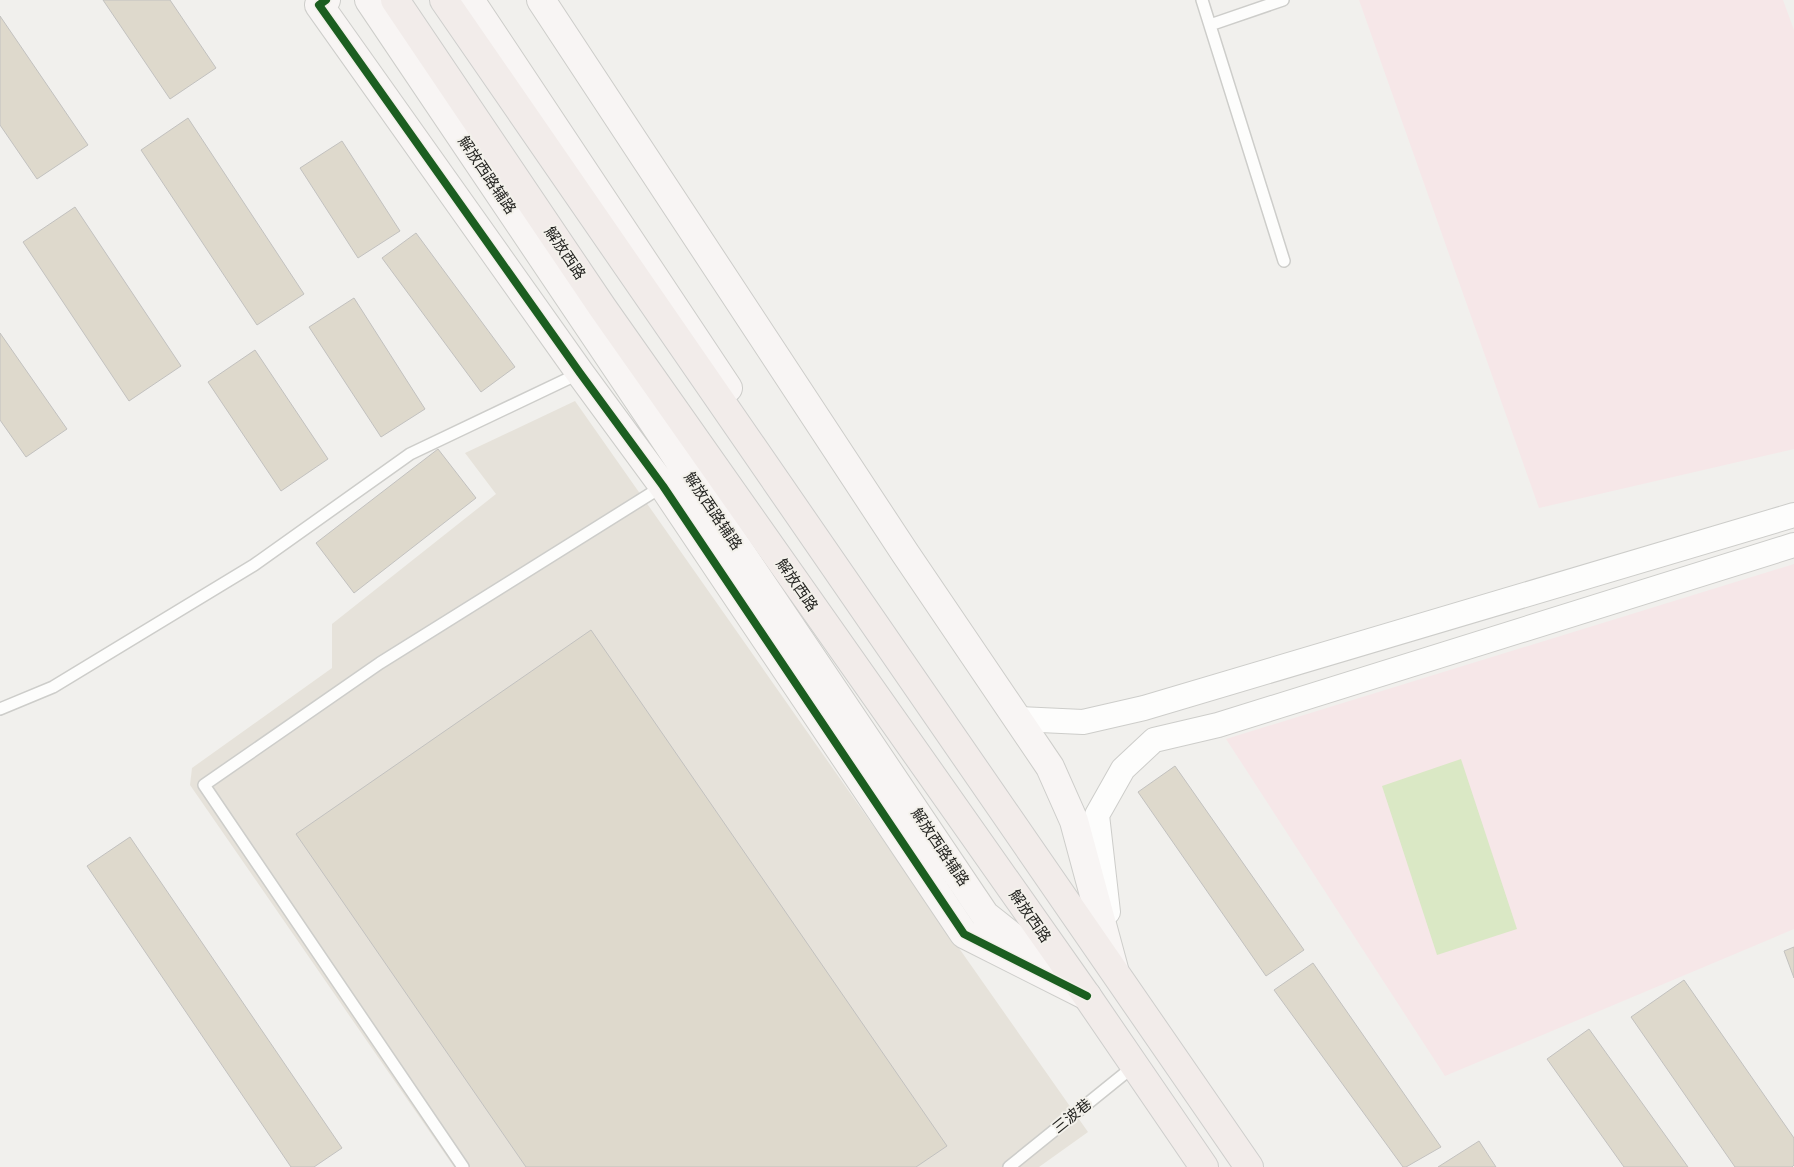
<svg xmlns="http://www.w3.org/2000/svg" width="1794" height="1167" viewBox="0 0 1794 1167" font-family="'Playfair Display','Noto Sans SC',serif">
  <style>
    .built { fill: #e6e2da }
    .education { fill: #f6e7e8 }
    .green { fill: #dae8c5 }
    .building { fill: #ded9cc; stroke: #c2c1bf }
    .lines { fill: none; stroke-linecap: round; stroke-linejoin: round }
    .lane-casing { stroke: #cdcdca; stroke-width: 14 }
    .street-casing { stroke: #cdcdca; stroke-width: 26 }
    .secondary-casing { stroke: #cdcdca; stroke-width: 30 }
    .primary-casing { stroke: #cececc; stroke-width: 30 }
    .lane { stroke: #fdfdfc; stroke-width: 11 }
    .street { stroke: #fdfdfc; stroke-width: 24 }
    .secondary { stroke: #f8f5f4; stroke-width: 28 }
    .primary { stroke: #f2ecea; stroke-width: 28 }
    .cycleway-casing { stroke: #f3f1eb; stroke-width: 11 }
    .cycleway { stroke: #1b5e20; stroke-width: 8 }
    .labels { text-anchor: middle; stroke-width: 4; stroke-linejoin: round; paint-order: stroke }
    .street-label { font-size: 15px; fill: #242421; stroke: #f3f1eb }
  </style>
  <rect width="100%" height="100%" fill="#f1f0ed"/>
  <!-- built -->
  <path class="built" d="M575,401L1088,1132L1039,1167H454L190,785L192,768L332,668V624L496,494L465,453Z"/>
  <!-- education -->
  <path class="education" d="M1359,0H1783L1794,30V449L1539,508Z
    M1794,564V929L1445,1076L1226,739Z"/>
  <!-- green -->
  <path class="green" d="M1461,759L1517,929L1437,955L1382,786Z"/>
  <!-- building -->
  <path class="building" d="M103,0H170L216,68L170,99Z
    M0,16L88,145L37,179L0,125Z
    M188,118L304,294L257,325L141,150Z
    M342,141L400,231L358,258L300,168Z
    M75,207L181,366L129,401L23,242Z
    M416,233L515,367L481,392L382,258Z
    M354,298L425,409L381,437L309,327Z
    M0,333L67,429L26,457L0,420Z
    M255,350L328,459L281,491L208,382Z
    M438,449L476,498L354,593L316,543Z
    M591,630L947,1146L916,1167H526L296,834Z
    M1175,766L1304,950L1266,976L1138,792Z
    M130,837L342,1148L314,1167H291L87,866Z
    M1794,947V978L1784,951Z
    M1313,963L1441,1147L1406,1167H1403L1274,990Z
    M1684,980L1794,1138V1165L1792,1167H1735L1631,1017Z
    M1589,1029L1688,1167H1624L1547,1059Z
    M1479,1141L1496,1167H1438Z"/>
  <g class="lines">
    <!-- lane casing -->
    <g class="lane-casing">
      <path id="lane" d="M1202,0L1284,261
        M1210,25L1283,0
        M0,709L53,687L254,565L410,454L580,373
        M463,1167L204,785L380,663L663,486
        M1009,1167L1134,1066"/>
    </g>
    <!-- street casing -->
    <g class="street-casing">
      <path id="street" d="M1019,719L1083,722L1144,708L1794,515
        M1108,912L1097,815L1123,769L1154,740L1218,725L1794,545"/>
    </g>
    <!-- secondary casing -->
    <g class="secondary-casing">
      <path id="secondary" d="M326,0L319,5L580,373L663,486L964,934L1087,996
        M369,0L985,915L1043,961
        M470,0L728,388
        M541,0L905,553L1050,767L1074,821L1114,969"/>
    </g>
    <!-- primary casing -->
    <g class="primary-casing">
      <path id="primary" d="M395,0L602,307L1087,996L1204,1167
        M444,0L1249,1167"/>
    </g>
    <!-- lane -->
    <use href="#lane" class="lane"/>
    <!-- street -->
    <use href="#street" class="street"/>
    <!-- secondary -->
    <use href="#secondary" class="secondary"/>
    <!-- primary -->
    <use href="#primary" class="primary"/>
    <!-- cycleway casing -->
    <g class="cycleway-casing">
      <path id="cycleway" d="M326,0L319,5L580,373L663,486L964,934L1087,996"/>
    </g>
    <!-- cycleway -->
    <use href="#cycleway" class="cycleway"/>
  </g>
  <g class="labels">
    <!-- street labels -->
    <g class="street-label">
      <text transform="translate(487 175) rotate(56)" y="5">解放西路辅路</text>
      <text transform="translate(565 253) rotate(56)" y="5">解放西路</text>
      <text transform="translate(713 511) rotate(56)" y="5">解放西路辅路</text>
      <text transform="translate(797 585) rotate(55)" y="5">解放西路</text>
      <text transform="translate(940 847) rotate(56)" y="5">解放西路辅路</text>
      <text transform="translate(1030 916) rotate(55)" y="5">解放西路</text>
      <text transform="translate(1072 1116) rotate(-39)" y="5">三波巷</text>
    </g>
  </g>
</svg>
